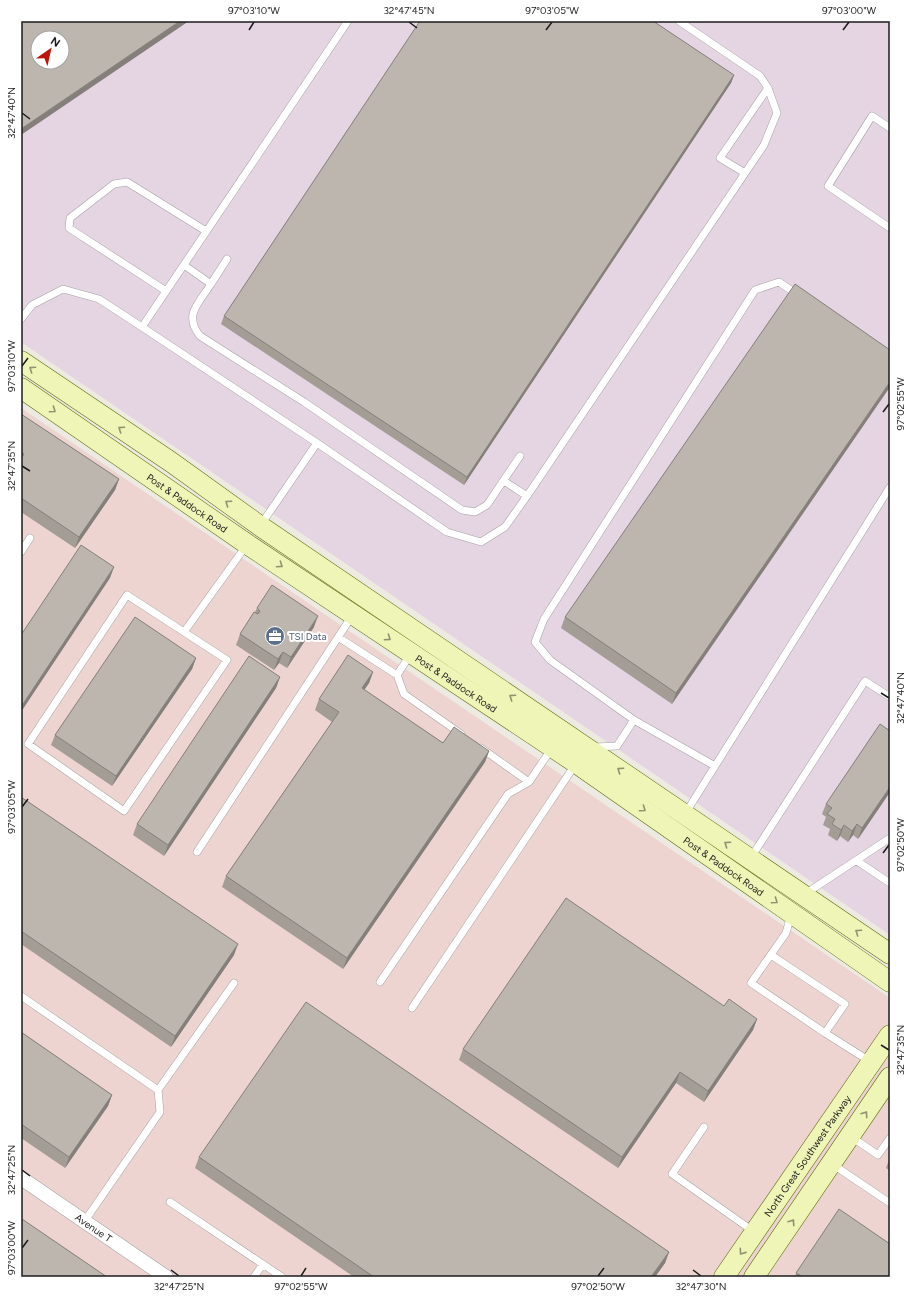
<svg xmlns="http://www.w3.org/2000/svg" width="911" height="1298" viewBox="0 0 911 1298" font-family="Figtree,sans-serif">
  <style>
    .commercial { fill: #edd4d1 }
    .industrial { fill: #e5d4e1; fill-rule: evenodd }
    .lines { fill: none; stroke-linecap: round; stroke-linejoin: round }
    .lane-casing { stroke: #a3a3a3; stroke-width: 8 }
    .street-casing { stroke: #a3a3a3; stroke-width: 15 }
    .secondary-casing { stroke: #5c6b0a; stroke-width: 21 }
    .lane { stroke: #fff; stroke-width: 7 }
    .street { stroke: #fff; stroke-width: 14 }
    .secondary { stroke: #eff5b7; stroke-width: 20 }
    .wall { fill: #a39d96 }
    .shaded-wall { fill: #847f7a }
    .building { fill: #bdb6af; stroke: #847f7a; fill-rule: evenodd }
    .oneway { stroke: #909371 }
    .ticks { fill: none; stroke: #1c1c1c; stroke-width: 1.5 }
    .labels { text-anchor: middle; stroke-width: 4; stroke-linejoin: round; paint-order: stroke }
    .street-label { font-size: 10px; fill: #1c1c1c; stroke: #fff }
    .service-label { font-size: 10px; fill: #4e5e75; stroke: #fff; text-anchor: start }
    .neatline { fill: none; stroke: #1c1c1c; stroke-width: 1.5 }
    .ticks-label { font-size: 10px; text-anchor: middle; fill: #1c1c1c }
  </style>
  <rect width="100%" height="100%" fill="#edeae2"/>
  <!-- commercial -->
  <path class="commercial" d="M21,408L890,998V1277H21Z"/>
  <!-- industrial -->
  <path class="industrial" d="M21,21H890V935L21,342ZM38,38H62V62H38Z"/>
  <g class="lines">
    <!-- lane casing -->
    <g class="lane-casing">
      <path id="lane" d="M890,128L872,116L828,186L890,228
        M745,173L720,158L768,88
        M184,265L211,284L227,259
        M211,284C199,303 183,315 200,336L304,402L462,510L475,512L487,505L520,456
        M166,291L69,228L70,218L114,184L127,182L206,231
        M21,319L32,305L63,289L99,299L142,327L348,21
        M142,327L317,443L260,526
        M317,443L447,532L481,542L505,527L527,496L764,145L777,113L768,88L760,76L679,21
        M504,481L527,496
        M21,552L30,538
        M184,632L127,595L28,744L124,811L227,660L184,632L246,546
        M338,637L397,675L410,655
        M397,675L404,694L461,734
        M634,720L715,766
        M595,747L617,746L634,720L550,660L535,642L544,619L755,290L779,282L798,295
        M481,748L529,782L552,748
        M685,814L890,487
        M197,852L352,616
        M750,859L865,681L890,697
        M857,861L890,883
        M805,894L890,838
        M771,955L845,1004L825,1033L751,983L786,933L791,915
        M380,982L508,794L529,782
        M21,996L158,1090L160,1112L84,1222
        M412,1008L575,765
        M825,1033L871,1062
        M158,1090L234,983
        M704,1127L672,1174L753,1231
        M850,1136L878,1155L890,1138
        M832,1164L890,1203
        M170,1202L282,1277
        M254,1277L263,1264"/>
    </g>
    <!-- street casing -->
    <g class="street-casing">
      <g id="street">
        <path id="s1" d="M21,1178L166,1277"/>
      </g>
    </g>
    <!-- secondary casing -->
    <g class="secondary-casing">
      <g id="secondary">
        <path d="M21,361L171,462L260,526L890,954"/>
        <path id="s2" d="M21,388L247,544L576,763L890,982"/>
        <path id="s3" d="M724,1277L890,1035"/>
        <path d="M754,1277L890,1077"/>
      </g>
    </g>
    <!-- lane -->
    <use href="#lane" class="lane"/>
    <!-- street -->
    <use href="#street" class="street"/>
    <!-- secondary -->
    <use href="#secondary" class="secondary"/>
  </g>
  <!-- wall -->
  <path class="wall" d="M734,75L731,83L464,485L221,324L224,316Z
    M890,350L672,704L561,628L565,617Z
    M21,414L119,479L115,490L75,548L21,512Z
    M257,608L314,627L287,668L279,663L274,670L236,645L240,634L255,612Z
    M196,658L192,669L112,786L51,745L55,735Z
    M373,672L369,683L364,690L443,743L489,751L485,762L343,969L222,887L226,876L332,722L315,710L319,699Z
    M280,677L276,688L164,856L133,835L137,824Z
    M890,792L858,839L853,835L848,842L840,836L837,841L828,835L830,829L823,825L826,817L822,814L826,804Z
    M21,797L234,955L171,1047L21,944Z
    M724,1006L757,1019L753,1030L704,1102L676,1083L618,1168L459,1060L463,1049Z
    M21,1032L112,1095L108,1106L65,1168L21,1138Z
    M199,1157L669,1252L665,1263L655,1277H354L195,1168Z
    M890,1157V1171L886,1168Z
    M796,1273L890,1277H795Z"/>
  <!-- shaded-wall -->
  <path class="shaded-wall" d="M180,21H189L21,135V129Z
    M734,75L731,83L464,485L467,477Z
    M890,382V387L672,704L676,693Z
    M119,479L115,490L75,548L79,537Z
    M114,567L110,578L21,712V707Z
    M318,616L314,627L287,668L291,657Z
    M283,652L279,663L274,670L278,659Z
    M196,658L192,669L112,786L116,776Z
    M373,672L369,683L358,699L362,688Z
    M280,677L276,688L164,856L168,845Z
    M489,751L485,762L343,969L347,958Z
    M890,787V792L858,839L862,828Z
    M857,824L853,835L848,842L852,831Z
    M844,825L840,836L837,841L841,830Z
    M238,944L234,955L171,1047L175,1036Z
    M757,1019L753,1030L704,1102L708,1091Z
    M680,1072L676,1083L618,1168L622,1157Z
    M112,1095L108,1106L65,1168L69,1157Z
    M669,1252L665,1263L655,1277H651Z"/>
  <!-- building -->
  <path class="building" d="M21,21H180L21,129ZM38,38H62V62H38Z
    M420,21H653L734,75L467,477L224,316Z
    M795,284L890,350V382L676,693L565,617Z
    M21,414L119,479L79,537L21,498V459L24,454L21,452Z
    M81,545L114,567L21,707V635Z
    M272,585L318,616L291,657L283,652L278,659L240,634L254,612L258,614L260,611L257,608Z
    M135,617L196,658L116,776L55,735Z
    M348,655L373,672L362,688L443,743L454,727L489,751L347,958L226,876L339,712L319,699Z
    M249,656L280,677L168,845L137,824Z
    M880,724L890,731V787L862,828L857,824L852,831L844,825L841,830L832,824L835,819L827,814L832,808L826,804Z
    M21,797L238,944L175,1036L21,931Z
    M566,898L724,1006L729,999L757,1019L708,1091L680,1072L622,1157L463,1049Z
    M306,1002L669,1252L651,1277H374L199,1157Z
    M21,1032L112,1095L69,1157L21,1124Z
    M839,1209L890,1244V1277H803L796,1273Z
    M22,1219L107,1277H21V1220Z"/>
  <!-- one-way arrows -->
  <defs><path id="oneway-chevron" d="M-2-3.5L2.5 0L-2 3.5" fill="none" stroke-width="1.6" stroke-linecap="round" stroke-linejoin="round"/></defs>
  <g class="oneway">
    <use href="#oneway-chevron" transform="translate(32 369) rotate(-146)"/>
    <use href="#oneway-chevron" transform="translate(53 410) rotate(35)"/>
    <use href="#oneway-chevron" transform="translate(121 429) rotate(-146)"/>
    <use href="#oneway-chevron" transform="translate(228 503) rotate(-145)"/>
    <use href="#oneway-chevron" transform="translate(280 565) rotate(34)"/>
    <use href="#oneway-chevron" transform="translate(388 638) rotate(34)"/>
    <use href="#oneway-chevron" transform="translate(512 697) rotate(-146)"/>
    <use href="#oneway-chevron" transform="translate(620 770) rotate(-146)"/>
    <use href="#oneway-chevron" transform="translate(643 809) rotate(35)"/>
    <use href="#oneway-chevron" transform="translate(727 844) rotate(-146)"/>
    <use href="#oneway-chevron" transform="translate(775 901) rotate(35)"/>
    <use href="#oneway-chevron" transform="translate(858 932) rotate(-146)"/>
    <use href="#oneway-chevron" transform="translate(865 1114) rotate(-56)"/>
    <use href="#oneway-chevron" transform="translate(792 1222) rotate(-56)"/>
    <use href="#oneway-chevron" transform="translate(742 1252) rotate(125)"/>
  </g>
  <!-- ticks -->
  <path class="ticks" d="M409,22L417,28M249,30L254,22M546,30L552,22M843,30L849,22M22,113L30,119M22,366L28,358M883,412L889,404M22,466L30,471M881,693L889,698M22,807L28,799M883,853L889,845M881,1045L889,1050M22,1170L30,1176M22,1248L28,1240M171,1270L179,1276M693,1270L701,1276M301,1276L306,1268M598,1276L604,1268"/>
  <!-- icons -->
  <defs>
    <g id="office-disc" transform="scale(1)"><circle r="9.5" fill="#5c6f8a" stroke="#fff"/><path d="M-6-3h4V-5.5h4V-3h4V5H-6ZM-1-4.5V-3h2v-1.5ZM-6 0V1H6V0Z" fill="#fff"/></g>
  </defs>
  <g fill-rule="evenodd">
    <use href="#office-disc" x="275" y="636"/>
  </g>
  <g class="labels">
    <!-- street labels -->
    <g class="street-label">
      <text dy="4" stroke="none"><textPath href="#s2" startOffset="202">Post &amp; Paddock Road</textPath></text>
      <text dy="4" stroke="none"><textPath href="#s2" startOffset="526">Post &amp; Paddock Road</textPath></text>
      <text dy="4" stroke="none"><textPath href="#s2" startOffset="850">Post &amp; Paddock Road</textPath></text>
      <text dy="4" stroke="none"><textPath href="#s3" startOffset="147">North Great Southwest Parkway</textPath></text>
      <text dy="4" stroke="none"><textPath href="#s1" startOffset="88">Avenue T</textPath></text>
    </g>
    <!-- service labels -->
    <g class="service-label">
      <text x="289" y="640">TSI Data</text>
    </g>
  </g>
  <!-- border -->
  <rect width="911" height="1298" fill="none" stroke="#ffffff" stroke-width="44"/>
  <!-- north arrow -->
  <g transform="translate(50 50) rotate(34)"><circle r="19" fill="#ffffff" stroke="#a4a4a4"/>
  <path d="M0-3L7 15L0 10L-7 15Z" fill="#bd140a"/>
  <text y="-6" font-size="11" font-weight="bold" text-anchor="middle" fill="#1c1c1c">N</text>
  </g>
  <rect x="22" y="22" width="867" height="1254" class="neatline"/>
  <g class="ticks-label">
    <text x="254" y="14">97°03'10"W</text>
    <text x="409" y="14">32°47'45"N</text>
    <text x="552" y="14">97°03'05"W</text>
    <text x="849" y="14">97°03'00"W</text>
    <text transform="translate(11 113) rotate(-90)" y="4">32°47'40"N</text>
    <text transform="translate(11 366) rotate(-90)" y="4">97°03'10"W</text>
    <text transform="translate(900 404) rotate(-90)" y="4">97°02'55"W</text>
    <text transform="translate(11 466) rotate(-90)" y="4">32°47'35"N</text>
    <text transform="translate(900 698) rotate(-90)" y="4">32°47'40"N</text>
    <text transform="translate(11 807) rotate(-90)" y="4">97°03'05"W</text>
    <text transform="translate(900 845) rotate(-90)" y="4">97°02'50"W</text>
    <text transform="translate(900 1050) rotate(-90)" y="4">32°47'35"N</text>
    <text transform="translate(11 1170) rotate(-90)" y="4">32°47'25"N</text>
    <text transform="translate(11 1248) rotate(-90)" y="4">97°03'00"W</text>
    <text x="179" y="1290">32°47'25"N</text>
    <text x="301" y="1290">97°02'55"W</text>
    <text x="598" y="1290">97°02'50"W</text>
    <text x="701" y="1290">32°47'30"N</text>
  </g>
</svg>
